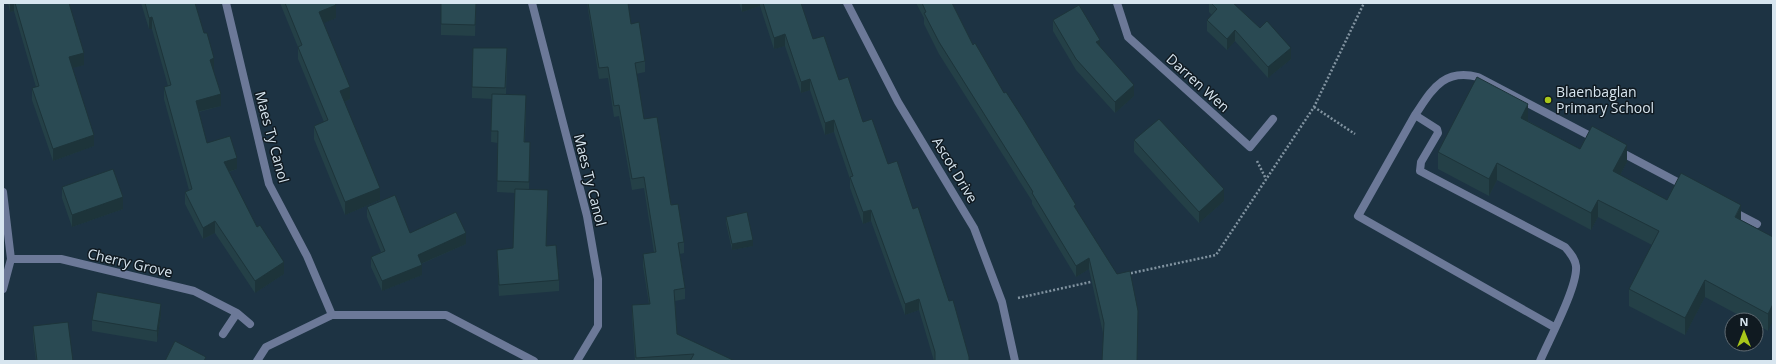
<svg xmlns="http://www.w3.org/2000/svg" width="1776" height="364" viewBox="0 0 1776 364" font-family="'Open Sans',sans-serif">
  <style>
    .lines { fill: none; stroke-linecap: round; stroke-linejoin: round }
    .path { stroke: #8193a0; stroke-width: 2.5; stroke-dasharray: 2 2; stroke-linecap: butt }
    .service { stroke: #6c7998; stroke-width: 8 }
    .minor { stroke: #6c7998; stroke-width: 8 }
    .tertiary { stroke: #6c7998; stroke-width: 8 }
    .wall { fill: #244047 }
    .shaded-wall { fill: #1d343a }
    .building { fill: #2a4a53; stroke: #1d343a }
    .poi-dot { fill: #a9c71a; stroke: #101a21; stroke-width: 1.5 }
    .labels { text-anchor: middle; stroke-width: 3; stroke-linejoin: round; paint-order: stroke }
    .street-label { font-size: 14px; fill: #d7e5ef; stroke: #101a21 }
    .poi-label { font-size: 14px; fill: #d7e5ef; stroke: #101a21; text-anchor: start }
  </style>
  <rect width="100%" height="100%" fill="#1d3343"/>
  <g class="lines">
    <!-- path -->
    <path class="path" d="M1314,107L1355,134
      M1257,161L1266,179
      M1127,274L1216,255L1314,107L1364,3
      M1018,298L1095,281"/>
    <!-- service -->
    <path class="service" d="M1415,115L1358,216L1554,327
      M1617,150L1685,186
      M1732,211L1757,224
      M1540,361C1549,340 1578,286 1576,266C1575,258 1570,253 1565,247L1420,171L1421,162L1438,133L1437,129L1415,115C1432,90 1443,68 1478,77L1596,139"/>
    <!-- minor -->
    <path class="minor" d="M226,3L269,184L307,256L332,315
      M532,3L587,216L598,279V326L577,361
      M847,3L898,102L974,228L1002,302L1015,361
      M1117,3L1128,37L1250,147L1273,119
      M3,192L11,259L3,289
      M11,259H61L194,291L237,313L250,324
      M223,334L237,313"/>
    <!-- tertiary -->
    <path class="tertiary" d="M257,361L266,347L332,315H446L534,361"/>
  </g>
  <!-- wall -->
  <path class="wall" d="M8,3H69L84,65L72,68L94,146L53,161L32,100V88L36,87L14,11L10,12Z
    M141,3H195L214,70H213L221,106L199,112L207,143L237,169L229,172L257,227L284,274L255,293L215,233L203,239L185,204V192L189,190L164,99V87L168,86L152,29H149Z
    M280,3H335L336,18L323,23L350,99L344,102L380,200L345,215L314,139V126L324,122L298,59V47Z
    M441,3H476L475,36L441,35Z
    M587,3H628L631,24L645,61V72L636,74L644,119L684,242V253L680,254L685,288V299L675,301L677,334L735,361H635L632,316V305L649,304L643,266V254L654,252L644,188L632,190L619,116L614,117L608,78L599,79Z
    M739,3H801L813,39L839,80L913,209L969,361H934L919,310L905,315L871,221L863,224L850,188V179L834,132L825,135L810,90L801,93L785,46L774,49L760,6L742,12Z
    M916,3H952L973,45L1076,209L1138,322L1103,333L1089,269L1076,277L1032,204V201L939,54L924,24V18Z
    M1209,3H1233L1291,59L1268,78L1235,41L1227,50L1207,31V20L1212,15L1209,12Z
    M1053,20L1100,47L1134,96L1115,113L1076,70L1053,31Z
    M507,60L506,95L526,107L525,142L530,153L529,189L548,201L546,246L559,280V291L499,296L497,261V250L513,248L515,193L497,192L498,143L491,142L492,99L472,98V87Z
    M1528,120V121L1580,149L1627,162L1620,175L1667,200L1741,221L1773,237L1768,331L1756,324V320H1748L1705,297L1685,335L1629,306V289L1652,245L1598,217L1591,230L1497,180L1489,196L1438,169V152Z
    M1134,140L1224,201L1199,223L1134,152Z
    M62,187L123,209L72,227L62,198Z
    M367,207L410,233L466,244L421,264L422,275L382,291L371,267V257L381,252L367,217Z
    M726,217L753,246L732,250L726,223Z
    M161,315L157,342L92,331V320Z
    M33,326L73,361H36L33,338Z"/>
  <!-- shaded-wall -->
  <path class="shaded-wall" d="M10,3H14V11L10,12Z
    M742,3H760V6L742,12Z
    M336,5V18L319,25V12Z
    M152,17V29H149V18Z
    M1235,30V41L1227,50V39Z
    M785,34V46L774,49V38Z
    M1100,40V51L1096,42Z
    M1291,48V59L1268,78V67Z
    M84,53V65L69,69V57Z
    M214,58V70L210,71V60Z
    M810,79V90L801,93V82Z
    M1134,85V96L1115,113V102Z
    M350,87V99L340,104V91Z
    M221,94V106L196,112V101Z
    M1528,104V120L1521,135V118Z
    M834,120V132L825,135V123Z
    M94,135V146L53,161V149Z
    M1627,145V162L1613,188V171Z
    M237,158V169L224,173V162Z
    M1497,163V180L1489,196V179Z
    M380,188V200L345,215V202Z
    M1224,189V201L1199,223V212Z
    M123,197V209L72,227V215Z
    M1598,200V217L1591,230V213Z
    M1741,205V222L1735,217Z
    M871,210V221L863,224V212Z
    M215,221V233L203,239V228Z
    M466,233V244L418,265V255Z
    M753,240V246L732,250V244Z
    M1089,258V269L1076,277V266Z
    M284,262V274L255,293V281Z
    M422,265V275L382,291V281Z
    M1705,280V297L1685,335V318Z
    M919,299V310L905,315V304Z
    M161,304V315L157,342V331Z
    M1773,304V321L1768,331V314Z"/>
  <!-- building -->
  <path class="building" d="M15,3H69L84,53L69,57L94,135L53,149L32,88L39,86Z
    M145,3H195L204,33H207L214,58L210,60L221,94L196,101L207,143L230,136L237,158L224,162L257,227L260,225L284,262L255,281L215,221L203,228L185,192L192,189L164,87L171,85L152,17L149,18Z
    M285,3H335L336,5L319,12L350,87L340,91L380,188L345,202L314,126L328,120L298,47L302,45Z
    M441,3H476L475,25L441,24Z
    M588,3H628L631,24L639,22L645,61L635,63L644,119L657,117L671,205L678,204L684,242L678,243L685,288L674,290L677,334L735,361H690L694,354L636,358L632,305L650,304L643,254L656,252L644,177L632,179L619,105L614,106L608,67L599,68Z
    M763,3H801L813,39L824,36L839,80L848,77L863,122L872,119L888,164L897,161L913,209L918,207L949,301L953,300L969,357V361H935V352L919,299L905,304L871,210L863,212L850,177L853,176L834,120L825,123L810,79L801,82L785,34L774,38Z
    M922,3H952L973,45L975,43L1004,93L1006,92L1024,120L1076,205L1074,206L1117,274L1130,271L1138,311L1137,361H1102L1104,323L1089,258L1076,266L1032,193L1033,192L939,42L924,13L926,12Z
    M1211,3H1233L1260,28L1267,21L1291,48L1268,67L1235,30L1227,39L1207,20L1217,9Z
    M1079,5L1100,40L1096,42L1134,85L1115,102L1076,59L1053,20Z
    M473,48H507L505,88L472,87Z
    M1477,77L1528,104L1521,118L1580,149L1592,126L1627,145L1613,171L1667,200L1681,173L1741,205L1735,217L1773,237V304L1768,314L1705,280L1685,318L1629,289L1659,231L1598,200L1591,213L1497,163L1489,179L1438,152Z
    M492,94L526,95L524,142H530L529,182L497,181L498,131H491Z
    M1159,119L1224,189L1199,212L1134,140Z
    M113,169L123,197L72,215L62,187Z
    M515,189L548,190L546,246L556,245L559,280L499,285L497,250L513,248Z
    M395,195L410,233L456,212L466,233L418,255L422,265L382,281L371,257L385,251L367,207Z
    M747,212L753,240L732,244L726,217Z
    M97,292L161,304L157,331L92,320Z
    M68,322L73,361H37L33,326Z
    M175,341L206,357L204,361H165Z"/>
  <!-- markers -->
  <circle class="poi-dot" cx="1548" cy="100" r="4"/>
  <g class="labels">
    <!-- street labels -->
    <g class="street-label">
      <text transform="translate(1198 83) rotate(42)" y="5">Darren Wen</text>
      <text transform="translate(272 137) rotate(75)" y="5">Maes Ty Canol</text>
      <text transform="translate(955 170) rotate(59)" y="5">Ascot Drive</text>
      <text transform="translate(590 180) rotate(76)" y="5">Maes Ty Canol</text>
      <text transform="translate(130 263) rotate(13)" y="5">Cherry Grove</text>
    </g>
    <!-- poi labels -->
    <g class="poi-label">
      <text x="1556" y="97">Blaenbaglan<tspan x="1556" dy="16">Primary School</tspan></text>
    </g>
  </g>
  <!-- border -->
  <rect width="1776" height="364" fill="none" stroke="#d7e5ef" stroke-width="8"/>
  <!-- north arrow -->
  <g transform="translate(1744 332)"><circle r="19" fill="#101a21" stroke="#606b73"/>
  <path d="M0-3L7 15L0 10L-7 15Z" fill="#a9c71a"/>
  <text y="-6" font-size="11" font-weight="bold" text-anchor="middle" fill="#d7e5ef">N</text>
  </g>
</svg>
